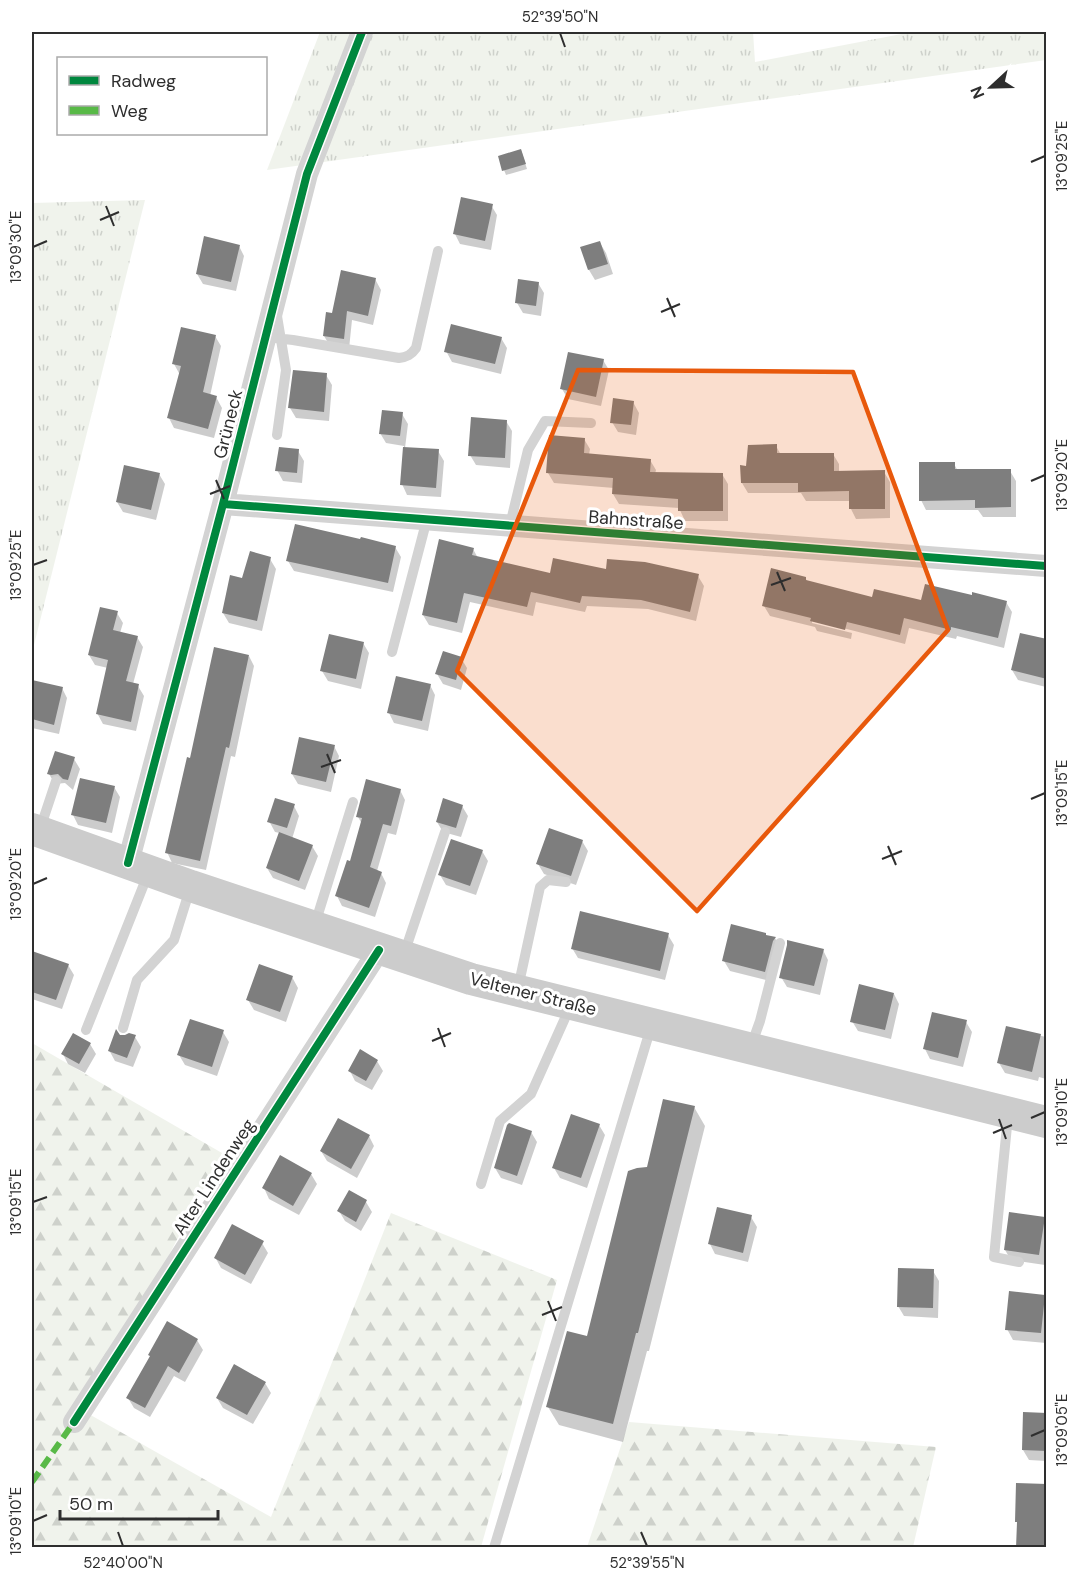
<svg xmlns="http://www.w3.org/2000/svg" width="1078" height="1579" viewBox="0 0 1078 1579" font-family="'DM Sans',sans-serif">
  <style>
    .grass { fill: url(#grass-tufts) }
    .forest { fill: url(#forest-firs) }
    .shadow { fill: #0003 }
    .building { fill: #7e7e7e }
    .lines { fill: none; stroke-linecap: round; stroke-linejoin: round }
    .service { stroke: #d3d3d3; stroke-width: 10 }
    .minor { stroke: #d3d3d3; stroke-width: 22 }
    .secondary { stroke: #ccc; stroke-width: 32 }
    .quiet { stroke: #58b947; stroke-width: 6; stroke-dasharray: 12 6; stroke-linecap: butt }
    .cycleway-casing { stroke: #fff; stroke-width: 11 }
    .cycleway { stroke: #00873e; stroke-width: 8 }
    .marked { fill: #e8590c; fill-opacity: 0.2; stroke: #e8590c; stroke-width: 4.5; stroke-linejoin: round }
    .ticks { fill: none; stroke: #2e2e2e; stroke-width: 2 }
    .labels { text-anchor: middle; stroke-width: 6; stroke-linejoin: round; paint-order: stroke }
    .street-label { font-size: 18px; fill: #2e2e2e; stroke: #fff }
    .neatline { fill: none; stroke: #2e2e2e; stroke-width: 2 }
    .ticks-label { font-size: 15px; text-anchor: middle; fill: #2e2e2e }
  </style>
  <defs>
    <pattern id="grass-tufts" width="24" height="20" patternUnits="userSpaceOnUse" patternTransform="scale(1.5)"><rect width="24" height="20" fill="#f0f3ec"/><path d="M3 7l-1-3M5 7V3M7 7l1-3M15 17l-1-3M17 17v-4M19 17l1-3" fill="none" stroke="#ced1cb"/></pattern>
    <pattern id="forest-firs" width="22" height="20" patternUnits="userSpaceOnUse" patternTransform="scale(1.5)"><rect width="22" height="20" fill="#f0f3ec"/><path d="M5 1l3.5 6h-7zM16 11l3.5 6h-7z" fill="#ced1cb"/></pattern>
  </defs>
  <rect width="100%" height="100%" fill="#fff"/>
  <!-- grass -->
  <path class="grass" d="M320,32H753L755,62L912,32H1046V60L267,170Z
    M145,200L32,653V203Z"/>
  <!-- forest -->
  <path class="forest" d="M32,1043L222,1153L87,1413L271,1517L391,1213L557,1280L481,1547H32Z
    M629,1422L936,1447L913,1547H587Z"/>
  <!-- shadow -->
  <path class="shadow" d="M521,150L527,169L506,175L504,170Z
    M491,205L497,215L491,250L460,244L455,234Z
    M600,243L606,253L613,274L595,280L589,270L582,248Z
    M239,246L244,256L236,291L203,284L197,274Z
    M375,279L381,290L373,325L352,320L349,349L330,346L324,336L327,314L333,315Z
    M538,283L544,293L541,316L523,313L517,303Z
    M215,336L221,346L210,396L216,397L222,408L214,438L174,428L169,418L180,375L174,364Z
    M501,338L507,348L501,374L452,362L446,351Z
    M603,360L609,370L601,406L568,399L562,389Z
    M326,375L332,385L329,421L296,418L290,408Z
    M633,402L639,413L636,435L618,432L612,422Z
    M1044,411H1046V451L1044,448Z
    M402,414L408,424L405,448L438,451L444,461L441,497L407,495L402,484L404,446L386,443L380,433Z
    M506,421L512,431L510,468L476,465L470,455Z
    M584,439L590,449L589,455L650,460L656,470L655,474H722L728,484V521H685L679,508L619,504L613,494L614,488L554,483L548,473Z
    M776,446L781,455L833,454L839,464V472H884L890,482V518L856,519L851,509V501H806L801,493H748L742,483L748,467Z
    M298,451L304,461L302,483L283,481L277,470Z
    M954,464L958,471H1010L1016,481V517H983L978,510H926L921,500Z
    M159,474L165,484L156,520L123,512L117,502Z
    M395,547L401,557L393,592L294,571L288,561Z
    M473,549L478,558L551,574L608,571L698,576L704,586L696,621L648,609L587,606L585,612L536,602L533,616L470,602L462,633L429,625L423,615Z
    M270,559L276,569L262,631L229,623L223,613L243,580Z
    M805,578L808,582L873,598L922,602H1006L1012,612L1004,648L957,636L956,639L909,628L905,644L812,620V623L852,633L851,639L817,631L815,627L770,616L764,606Z
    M117,613L123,623L120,633L137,637L143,647L133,684L138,686L144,696L136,731L103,724L97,713L108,668L95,665L89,655Z
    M1046,641V687L1018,680L1012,670Z
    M363,643L369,653L361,689L328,681L322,671Z
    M249,656L254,666L235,757L231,756L206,870L172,863L167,852L191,759Z
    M461,658L467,668L461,690L443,684L437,674Z
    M32,681L62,688L67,698L59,734L32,728Z
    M430,685L435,695L428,731L394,723L389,713Z
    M334,746L339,756L331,792L298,784L292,774Z
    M74,759L80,769L73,790L65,783L55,784L49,774Z
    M114,787L120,797L112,833L78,825L73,815Z
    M400,790L405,800L396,835L388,833L377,871L381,873L386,883L375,917L342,906L337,896L351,862L362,824L358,817Z
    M294,806L299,816L292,839L312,846L318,856L305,890L273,878L267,868L280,833L275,832L269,821Z
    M462,806L468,816L461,837L443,832L437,822Z
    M582,841L588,851L576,885L544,874L538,864Z
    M482,851L488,861L476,895L446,885L440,875Z
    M765,934L767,937L775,938L780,948L770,981L730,971L724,961Z
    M668,935L674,945L665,980L578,958L572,948Z
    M823,950L828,960L820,995L787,987L781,977Z
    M35,954L68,965L74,975L62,1009L32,999V965Z
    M292,977L298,988L286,1022L254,1010L248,1000Z
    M894,994L899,1004L891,1039L858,1031L852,1021Z
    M966,1022L972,1032L963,1067L930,1059L925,1049Z
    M1007,1028L1046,1037V1079L1039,1077L1038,1081L1005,1073L999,1063Z
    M223,1032L229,1042L217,1076L185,1065L179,1055Z
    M117,1035L135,1037L141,1047L133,1067L115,1061L109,1050Z
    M90,1044L96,1054L85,1073L68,1064L63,1054Z
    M377,1061L383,1071L372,1090L355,1081L350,1071Z
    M694,1107L705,1126L649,1351H647L623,1442L559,1425L548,1407L588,1338L649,1169Z
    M599,1125L605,1135L587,1188L560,1178L554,1168Z
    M531,1132L537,1142L522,1185L501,1178L495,1168Z
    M369,1136L374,1146L357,1178L327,1161L321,1151Z
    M311,1174L317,1184L299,1215L269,1199L264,1188Z
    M349,1192L366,1202L372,1212L361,1231L345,1221L339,1211Z
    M751,1217L757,1227L748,1262L715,1254L710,1244Z
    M1044,1219L1046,1223V1252L1045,1265L1011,1260L1005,1250Z
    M262,1243L268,1253L251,1284L221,1268L215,1257Z
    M933,1271L939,1281L938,1318L904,1316L898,1306Z
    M1044,1296L1046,1301V1343L1013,1340L1007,1329Z
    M197,1340L203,1350L185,1382L174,1376L150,1417L134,1408L128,1398L151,1357L149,1355Z
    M265,1383L271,1393L253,1424L223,1408L217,1398Z
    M1046,1414V1461L1029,1460L1023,1450Z"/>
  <!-- building -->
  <path class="building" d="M521,149L526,164L502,171L498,156Z
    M461,197L493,204L485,241L453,234Z
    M204,236L240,245L231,282L196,274Z
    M600,241L608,264L588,270L580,247Z
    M341,270L376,278L368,316L347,311L344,339L323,336L326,312L332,313Z
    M518,279L539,282L536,306L515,303Z
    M451,324L502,337L495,364L444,352Z
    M181,327L216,335L203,392L217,396L208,429L167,418L181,366L172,364Z
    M568,352L604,359L596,397L560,389Z
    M293,370L327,373L324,412L288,408Z
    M613,398L634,401L631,425L610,423Z
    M382,410L403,412L400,436L379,434Z
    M471,417L507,420L505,458L468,456Z
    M549,435L585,438L584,453L651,459L650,472L723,473V511H678V499L612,494L613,478L546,473Z
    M777,444V453H834V471L885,470V509H849V491L798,492V483H741L740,465L746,466L748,445Z
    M279,447L299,449L297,473L275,471Z
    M403,447L439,449L436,488L400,485Z
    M919,462H955V469H1011V507L975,508V500L919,501Z
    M124,465L160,473L151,510L116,502Z
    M295,524L360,539L361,537L396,546L388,583L286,561Z
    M439,539L474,548L472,555L550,573L553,558L606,569L607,559L645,562L699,574L690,612L641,600L582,596L580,603L531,592L527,607L464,593L457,623L422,615Z
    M250,551L271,557L257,621L222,613L230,575L242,578Z
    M771,568L806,577V580L872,597L874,589L921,600L925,584L972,595V592L1007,601L998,638L951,627V630L904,618L900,635L847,622L845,630L810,621L811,618L762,606Z
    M100,607L118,611L113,630L138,636L126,681L139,684L131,722L96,714L108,660L88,655Z
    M1020,633L1047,639V679L1011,670Z
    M329,634L364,642L356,679L320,671Z
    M214,647L249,655L229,748L226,747L200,861L165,853L187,757L190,758Z
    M443,651L462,657L456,680L435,674Z
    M396,676L431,684L422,721L387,713Z
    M32,680L63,687L54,725L32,719Z
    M299,737L335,745L326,782L291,774Z
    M55,751L75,757L68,780L63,779L58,774L51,775L47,774Z
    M80,778L115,786L106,823L71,815Z
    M366,779L401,789L391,826L383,824L370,867L382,872L369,908L335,896L347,860L350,861L362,818L356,817Z
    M275,798L295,804L287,828L267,822Z
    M443,798L463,805L456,828L436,822Z
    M549,828L583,840L571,876L536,864Z
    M279,832L313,845L299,881L266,868Z
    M451,839L483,850L470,886L438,875Z
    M580,911L669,933L660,971L571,949Z
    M731,924L766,933V935L776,937L773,941L765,972L722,961Z
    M787,940L824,949L814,986L779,978L787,945Z
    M32,951L69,964L56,1000L32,992Z
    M259,964L293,976L280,1012L246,1000Z
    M859,984L894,993L885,1030L850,1022Z
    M932,1012L967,1020L958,1058L923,1049Z
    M190,1019L224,1030L212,1067L177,1055Z
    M1006,1026L1041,1034L1032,1072L997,1063Z
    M116,1029L120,1035H125L129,1033L136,1035L127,1058L108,1051Z
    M73,1033L91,1043L79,1064L61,1054Z
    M360,1049L378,1060L366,1081L348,1071Z
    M663,1099L695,1106L638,1333H636L613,1424L546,1407L567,1331L587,1336L628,1171L637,1168L647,1167Z
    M571,1114L600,1124L581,1178L552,1168Z
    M338,1118L370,1135L351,1169L320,1151Z
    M509,1123L532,1131L517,1176L494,1168L507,1125Z
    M280,1155L312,1173L293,1206L262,1188Z
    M349,1190L367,1200L356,1222L337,1211Z
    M717,1207L752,1215L743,1253L708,1244Z
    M1009,1212L1045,1217L1039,1255L1004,1250Z
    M232,1224L264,1241L245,1275L214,1258Z
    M898,1268L934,1269L933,1308L897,1307Z
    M1009,1291L1045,1295L1041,1333L1005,1330Z
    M167,1321L198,1339L179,1373L168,1366L145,1408L126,1398L150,1356L148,1355Z
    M234,1364L266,1382L247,1415L216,1398Z
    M1023,1412L1047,1413V1451L1022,1450Z
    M1016,1483L1047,1484V1548H1016L1017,1522H1015Z"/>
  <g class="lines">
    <!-- service -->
    <path class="service" d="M277,316L286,370L277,435
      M266,337L293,340L399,358C407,357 411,355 416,348L438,251
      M510,525L528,450L545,421L591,423
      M392,652L427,519
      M40,829L56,781
      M315,924L353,802
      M404,954L445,832
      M518,988L540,887L548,880L566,882
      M123,1028L137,980L174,940L190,889
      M86,1030L148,874
      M751,1046L760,1021L780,943
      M1008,1116L994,1257L1019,1262
      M481,1184L500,1121L531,1094L570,1007
      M494,1548L651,1027"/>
    <!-- minor -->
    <path class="minor" d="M223,504L1046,566
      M128,863L223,504L307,174L362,32
      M74,1422L379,950"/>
    <!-- secondary -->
    <path class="secondary" d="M32,829L191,886L471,979L1046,1122"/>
    <!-- quiet -->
    <path class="quiet" d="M32,1482L74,1422"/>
    <!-- cycleway casing -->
    <g class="cycleway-casing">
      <path id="cycleway" d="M223,504L1046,566
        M128,863L223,504L307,174L362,32
        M74,1422L379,950"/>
    </g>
    <!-- cycleway -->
    <use href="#cycleway" class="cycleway"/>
  </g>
  <!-- marked area -->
  <path class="marked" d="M578,370L853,372L948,630L697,911L457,671Z"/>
  <!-- ticks -->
  <path class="ticks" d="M560,33L565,47M1031,162L1045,156M106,206L114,226M100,220L119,212M33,247L47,241M667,298L675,317M661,312L680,304M216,480L224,499M1031,481L1045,475M210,494L230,486M33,565L47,560M777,572L785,591M771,585L791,578M327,754L335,773M321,767L341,760M1031,799L1045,793M888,846L896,865M882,859L902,851M33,884L47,878M438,1028L445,1047M432,1041L451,1033M1031,1118L1045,1112M999,1119L1006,1139M993,1133L1012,1125M33,1202L47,1197M548,1301L556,1321M542,1315L562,1307M1031,1436L1045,1430M33,1521L47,1515M118,1532L123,1546M641,1532L647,1546"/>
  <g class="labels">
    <!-- street labels -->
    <g class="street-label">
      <text transform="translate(228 424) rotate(-76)" y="6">Grüneck</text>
      <text transform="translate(636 520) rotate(4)" y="6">Bahnstraße</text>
      <text transform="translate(533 994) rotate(14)" y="6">Veltener Straße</text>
      <text transform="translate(214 1177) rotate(-57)" y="6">Alter Lindenweg</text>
    </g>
  </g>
  <!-- border -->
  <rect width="1078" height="1579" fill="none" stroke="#ffffff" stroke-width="66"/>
  <!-- legend -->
  <rect x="57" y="57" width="210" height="78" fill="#ffffff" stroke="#ababab" stroke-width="1.5"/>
  <rect x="69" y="76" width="30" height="9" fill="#00873e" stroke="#ababab" stroke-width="1.5"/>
  <text x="111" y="87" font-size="18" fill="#2e2e2e">Radweg</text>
  <rect x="69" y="106" width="30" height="9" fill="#58b947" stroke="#ababab" stroke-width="1.5"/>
  <text x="111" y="117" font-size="18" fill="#2e2e2e">Weg</text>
  <!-- north arrow -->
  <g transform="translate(991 87) rotate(248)" stroke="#ffffff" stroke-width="4.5" paint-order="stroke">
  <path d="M0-4.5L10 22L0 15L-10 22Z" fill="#2e2e2e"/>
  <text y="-9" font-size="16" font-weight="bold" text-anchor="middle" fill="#2e2e2e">N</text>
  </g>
  <!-- scale -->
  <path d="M60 1510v9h158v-9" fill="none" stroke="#2e2e2e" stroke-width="3"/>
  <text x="69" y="1510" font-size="18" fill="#2e2e2e" stroke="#ffffff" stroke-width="4.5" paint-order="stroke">50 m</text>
  <rect x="33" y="33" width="1012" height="1513" class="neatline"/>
  <g class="ticks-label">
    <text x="560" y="22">52°39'50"N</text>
    <text transform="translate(1062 156) rotate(-90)" y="5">13°09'25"E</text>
    <text transform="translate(16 247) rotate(-90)" y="5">13°09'30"E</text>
    <text transform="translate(1062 475) rotate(-90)" y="5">13°09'20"E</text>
    <text transform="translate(16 565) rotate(-90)" y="5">13°09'25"E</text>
    <text transform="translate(1062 793) rotate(-90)" y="5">13°09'15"E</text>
    <text transform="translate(16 884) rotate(-90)" y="5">13°09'20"E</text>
    <text transform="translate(1062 1112) rotate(-90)" y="5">13°09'10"E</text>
    <text transform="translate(16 1202) rotate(-90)" y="5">13°09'15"E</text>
    <text transform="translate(1062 1430) rotate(-90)" y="5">13°09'05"E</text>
    <text transform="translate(16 1521) rotate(-90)" y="5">13°09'10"E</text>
    <text x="123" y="1568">52°40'00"N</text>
    <text x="647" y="1568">52°39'55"N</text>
  </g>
</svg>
